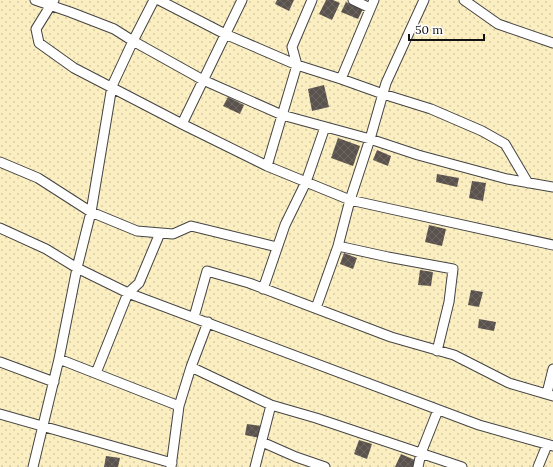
<svg xmlns="http://www.w3.org/2000/svg" width="553" height="467" viewBox="0 0 553 467" font-family="Lora,serif">
  <style>
    .sand { fill: url(#sand-dots) }
    .building { fill: url(#building-cross-hatch) }
    .lines { fill: none; stroke-linecap: round; stroke-linejoin: round }
    .street-casing { stroke: #444; stroke-width: 11 }
    .street { stroke: #fff; stroke-width: 9 }
  </style>
  <defs>
    <pattern id="sand-dots" width="8" height="8" patternUnits="userSpaceOnUse"><rect width="8" height="8" fill="#fbeec1"/><path d="M2 2h.1M6 6h.1" fill="none" stroke="#d6cba5" stroke-width="1.8" stroke-linecap="round"/></pattern>
    <pattern id="building-cross-hatch" width="8" height="8" patternUnits="userSpaceOnUse"><rect width="8" height="8" fill="#5a524d"/><path d="M0 0l8 8M0 8l8-8" fill="none" stroke="#6d6662"/></pattern>
  </defs>
  <rect width="100%" height="100%" fill="#fffdf5"/>
  <!-- sand -->
  <path class="sand" d="M0,0H553V467H0Z"/>
  <!-- building -->
  <path class="building" d="M277,0H294L289,11L275,4Z
    M326,0H333L340,3L332,20L319,14Z
    M346,2L363,9L358,19L341,12Z
    M324,85L329,107L312,111L308,89Z
    M228,97L244,105L240,114L223,106Z
    M338,138L360,146L353,166L331,158Z
    M377,150L391,156L388,166L373,160Z
    M437,174L459,178L457,187L436,182Z
    M472,181L486,183L483,201L469,198Z
    M429,225L446,229L442,246L425,242Z
    M344,253L357,258L353,269L340,264Z
    M420,270L433,272L431,286L418,285Z
    M471,290L483,292L479,307L468,305Z
    M479,319L496,322L494,331L478,328Z
    M247,424L262,426L260,438L245,435Z
    M359,440L372,444L367,459L354,454Z
    M401,454L417,461L414,467H395Z
    M106,456L120,458L118,467H104Z"/>
  <g class="lines">
    <!-- street casing -->
    <g class="street-casing">
      <path id="street" d="M35,0L70,12L114,29L133,41L203,80L282,115L370,139L418,155L507,179L553,187
        M54,0L36,29L39,43L74,68L182,124L267,166L350,200L553,245
        M159,0L225,34L297,65L341,79L374,0
        M353,0L370,8
        M464,0L498,24L553,43
        M341,79L383,94L431,109L482,131L505,144L528,183
        M182,124L242,0
        M0,162L38,178L91,212L137,231L173,234L191,226L277,247
        M267,166L297,65L292,47L312,0
        M0,228L46,249L77,268L128,293L479,425L553,446
        M338,246L388,257L453,269L449,302L437,351
        M263,289L285,225L306,182L325,127
        M316,308L338,246L350,200L370,139L386,83L424,0
        M194,317L207,271L249,283L391,337L454,355L509,383L553,396
        M59,359L179,406
        M0,362L54,382
        M191,367L208,322
        M96,373L128,293L139,283L160,233
        M547,393L553,369
        M0,414L172,463
        M262,442L296,457L325,467
        M33,467L59,359L77,268L91,212L112,86L133,41L154,0
        M171,467L179,406L191,367L271,405L316,418L462,467
        M255,467L271,405
        M418,467L421,453L438,410
        M538,467L547,445"/>
    </g>
    <!-- street -->
    <use href="#street" class="street"/>
  </g>
  <!-- scale -->
  <path d="M409 34v6h75v-6" fill="none" stroke="#111111" stroke-width="2"/>
  <text x="415" y="34" font-size="12" fill="#111111" stroke="#ffffff" stroke-width="3" paint-order="stroke">50 m</text>
</svg>
